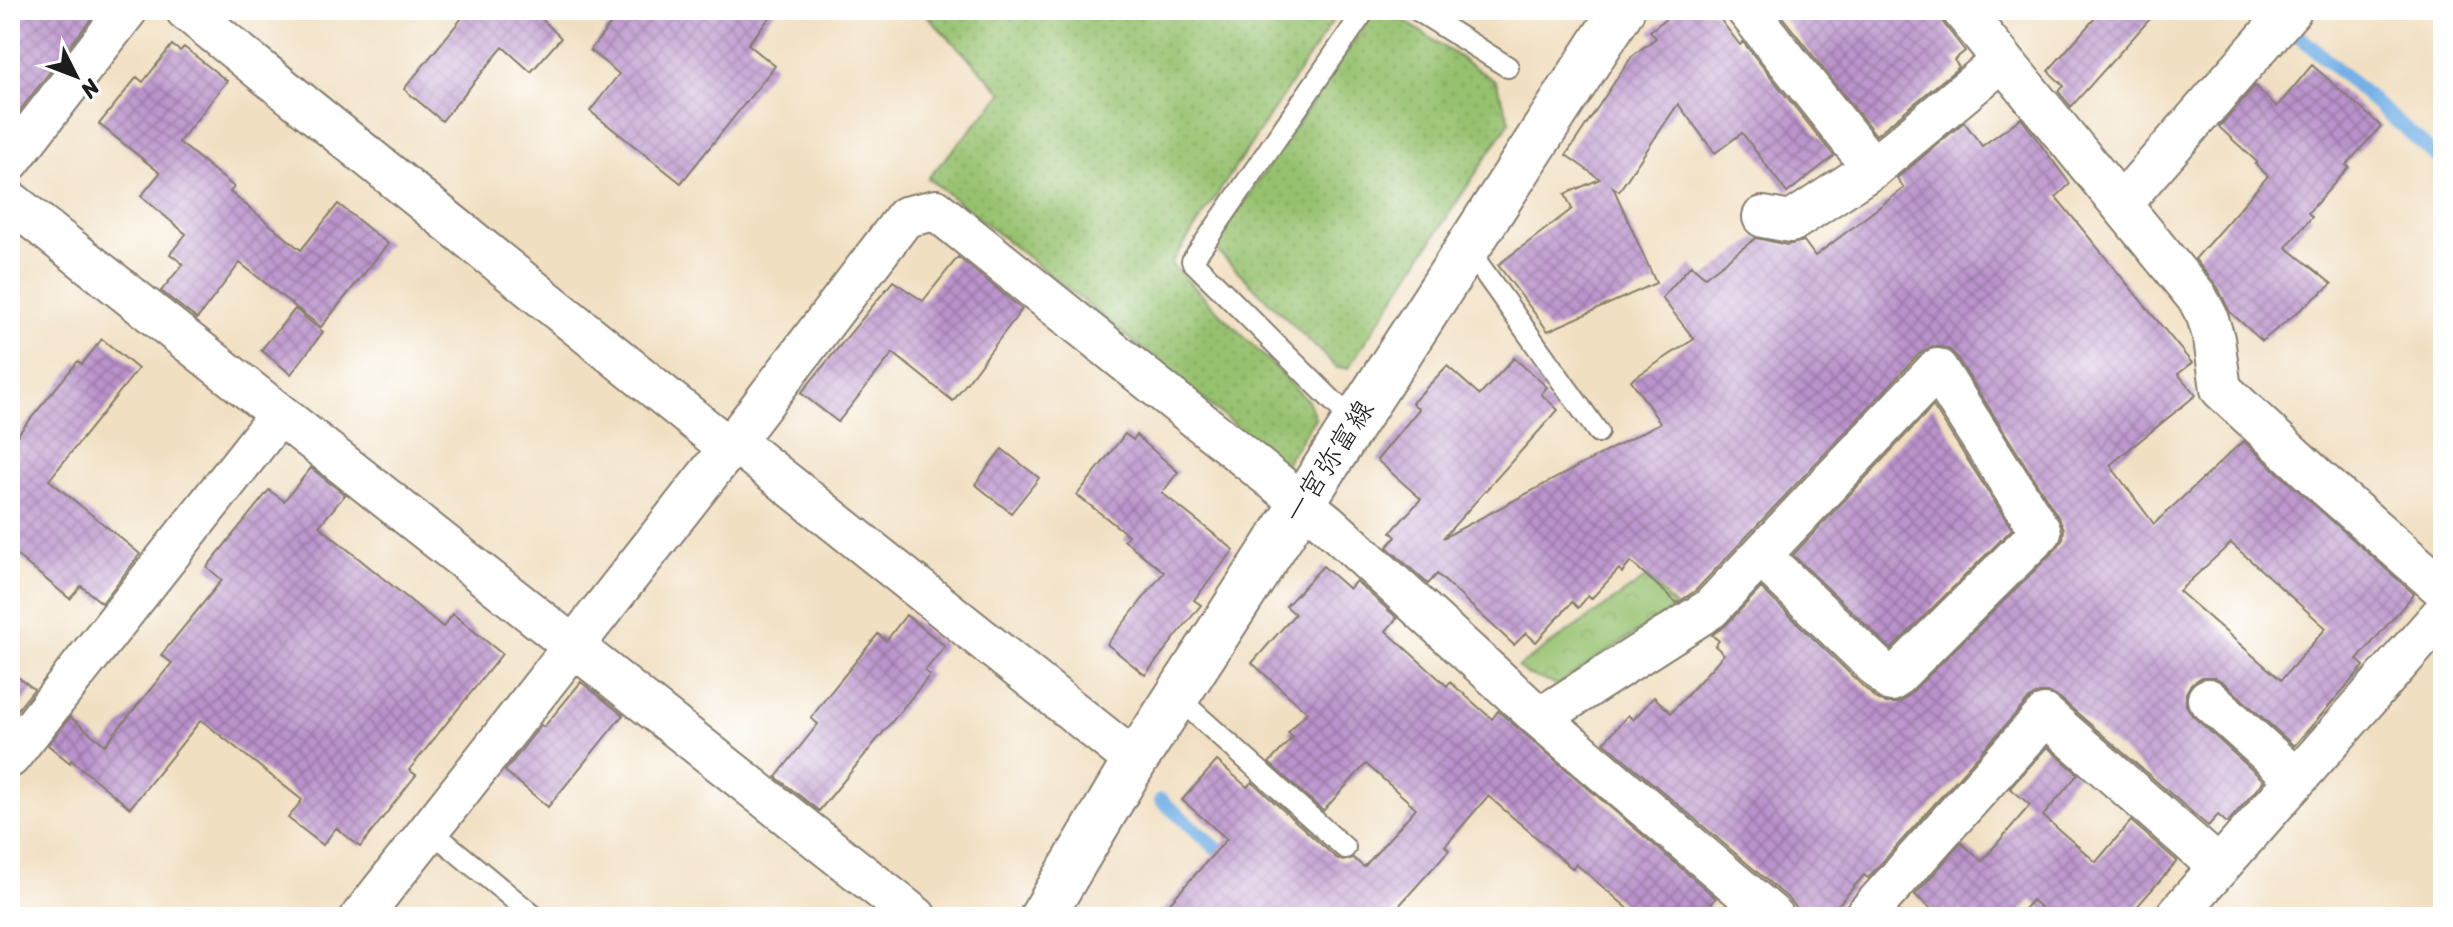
<svg xmlns="http://www.w3.org/2000/svg" width="2453" height="927" viewBox="0 0 2453 927" font-family="Sriracha,'Klee One',sans-serif">
  <style>
    .grass { fill: url(#grass-dots); stroke: #596e45; stroke-width: 2 }
    .park { fill: url(#park-crowns); stroke: #596e45; stroke-width: 2 }
    .lines { fill: none; stroke-linecap: round; stroke-linejoin: round }
    .stream { stroke: #74b1e6; stroke-width: 14 }
    .building { fill: url(#building-cross-hatch); fill-rule: evenodd }
    .service-casing { stroke: #867e6e; stroke-width: 24 }
    .minor-casing { stroke: #867e6e; stroke-width: 44 }
    .secondary-casing { stroke: #867e6e; stroke-width: 48 }
    .service { stroke: #fff; stroke-width: 20 }
    .minor { stroke: #fff; stroke-width: 40 }
    .secondary { stroke: #fff; stroke-width: 44 }
    .labels { text-anchor: middle; stroke-width: 6; stroke-linejoin: round; paint-order: stroke }
    .street-label { font-size: 28px; fill: #1c1c1c; stroke: #fff }
  </style>
  <defs>
    <pattern id="grass-dots" width="8" height="8" patternUnits="userSpaceOnUse" patternTransform="scale(2)"><rect width="8" height="8" fill="#96c16e"/><path d="M2 2h.1M6 6h.1" fill="none" stroke="#81a55f" stroke-width="1.8" stroke-linecap="round"/></pattern>
    <pattern id="park-crowns" width="20" height="18" patternUnits="userSpaceOnUse" patternTransform="scale(2)"><rect width="20" height="18" fill="#96c16e"/><path d="M2 6a3 3 0 1 1 6 0M12 15a3 3 0 1 1 6 0" fill="none" stroke="#81a55f"/></pattern>
    <pattern id="building-cross-hatch" width="8" height="8" patternUnits="userSpaceOnUse" patternTransform="scale(2)"><rect width="8" height="8" fill="#bb93cc"/><path d="M0 0l8 8M0 8l8-8" fill="none" stroke="#9777a5"/></pattern>
  </defs>
  <rect width="100%" height="100%" fill="#fff"/>
  <filter id="ink" filterUnits="userSpaceOnUse"><feTurbulence type="fractalNoise" baseFrequency=".0125" numOctaves="2"/><feDisplacementMap in="SourceGraphic" scale="16" xChannelSelector="R" yChannelSelector="G"/><feConvolveMatrix kernelMatrix="1 2 1 2 8 2 1 2 1" color-interpolation-filters="sRGB"/></filter>
  <filter id="wash" filterUnits="userSpaceOnUse"><feTurbulence type="fractalNoise" baseFrequency=".006" numOctaves="4" result="noise"/><feDisplacementMap in="SourceGraphic" scale="32" xChannelSelector="R" yChannelSelector="G"/><feGaussianBlur stdDeviation="1.8" result="paint"/><feColorMatrix in="noise" values="0 0 0 0 0 0 0 0 0 0 0 0 0 0 0 0 0 1.4 0 .05"/><feComposite in="paint" operator="in"/></filter>
  <g filter="url(#wash)">
    <rect width="100%" height="100%" fill="#f1dfc1"/>
    <!-- grass -->
    <path class="grass" d="M930,10H1340L1171,264L1309,402L1315,418L1284,466L1124,334L928,178L1003,93L926,15Z
      M1390,11L1496,82L1510,121L1348,368H1337L1213,247L1371,16Z"/>
    <!-- park -->
    <path class="park" d="M1647,577L1675,607L1557,685L1527,674L1518,667Z"/>
    <g class="lines">
      <!-- stream -->
      <path class="stream" d="M2298,35L2443,162
        M1161,800L1230,860"/>
    </g>
    <g id="blocks">
      <!-- building -->
      <path class="building" d="M10,10H98L10,123Z
        M462,10H533L561,38L531,72L503,47L442,121L404,89L466,13Z
        M622,10H776L748,44L775,66L681,183L590,111L619,74L590,50Z
        M1678,10H1713L1740,45L1743,42L1834,156L1787,193L1742,133L1715,153L1678,104L1619,191L1613,187L1656,283L1548,331L1498,265L1572,209L1565,194L1600,179L1566,155L1632,56L1656,38L1650,31Z
        M1784,10H1933L1965,51L1954,60L1959,67L1876,135L1780,14Z
        M2102,10H2158L2071,107L2058,91L2064,86L2048,71Z
        M172,45L180,51L184,47L227,81L179,142L234,187L230,192L301,250L338,204L388,244L321,327L240,263L197,319L161,291L183,264L170,254L186,234L141,196L160,173L99,124L137,77L143,82Z
        M2312,65L2381,126L2346,165L2349,167L2308,213L2312,217L2286,247L2332,284L2262,341L2230,312L2218,288L2195,259L2268,176L2255,164L2257,162L2219,127L2255,86L2277,107Z
        M2021,118L2070,184L2056,197L2192,363L2178,374L2196,395L2110,465L2154,524L2243,441L2414,594L2357,660L2364,666L2294,746L2223,682L2214,677H2202L2191,684L2186,693V705L2192,715L2264,781L2227,823L2218,815L2208,826L2060,698L2050,693H2039L2028,700L1868,878L1864,875L1828,917H1805L1789,899L1604,742L1628,715L1633,720L1654,697L1671,713L1724,654L1715,646L1719,641L1712,635L1726,625L1761,588L1875,698L1886,703H1898L1907,697L2057,548L2063,539L2064,529L2060,520L1956,356L1947,348L1933,346L1920,353L1695,591L1677,603L1631,562L1622,573L1619,569L1591,599L1588,596L1578,608L1572,602L1536,642L1526,633L1514,645L1437,574L1428,584L1387,547L1396,537L1391,532L1421,499L1377,460L1419,409L1412,403L1447,366L1480,395L1514,358L1547,387L1541,394L1558,410L1443,538L1660,423L1631,380L1694,339L1662,298L1691,265L1705,277L1756,238L1787,245L1804,241L1815,256L1904,188L1897,178L1964,122L1982,146ZM2231,543L2326,628L2281,680L2179,591Z
        M958,257L1022,309L953,401L893,353L838,422L801,393L893,281L923,301Z
        M295,309L323,332L291,374L261,350Z
        M102,339L138,369L49,480L140,554L102,603L81,586L70,599L10,550V444L78,361L82,364Z
        M1933,406L2012,529L1891,649L1793,555Z
        M1125,434L1133,440L1136,435L1178,472L1162,493L1234,550L1194,600L1201,605L1145,675L1107,644L1164,572L1124,540L1128,535L1077,495Z
        M1002,449L1039,478L1011,513L975,484Z
        M311,468L345,495L319,526L443,627L453,614L502,654L409,770L416,775L360,847L336,828L323,845L288,818L302,800L201,720L130,808L71,760L70,763L48,745L70,717L105,745L172,663L161,655L222,580L207,567L269,490L284,501Z
        M1323,566L1349,589L1356,581L1397,618L1386,631L1447,686L1450,682L1492,719L1498,711L1716,898L1700,917H1638L1576,864L1573,869L1488,796L1445,846L1449,850L1389,917H1157L1227,839L1182,800L1217,761L1247,787L1252,782L1336,858L1343,861L1353,858L1364,867L1416,808L1366,764L1323,811L1269,763L1293,737L1288,733L1307,712L1252,663L1295,614L1286,606Z
        M906,615L945,646L925,671L930,675L819,811L776,777L818,724L811,718L825,699L878,634L886,641Z
        M14,674L34,689L14,714L10,711V679Z
        M581,682L623,715L548,807L505,771L541,725L544,727Z
        M2047,747L2078,774L2043,816L2096,862L2131,821L2177,861L2128,917H2052L2032,900L2017,917H1941L1915,895L1961,843L1982,861L2030,805L2010,788Z"/>
    </g>
  </g>
  <g filter="url(#ink)">
    <use href="#blocks" fill-opacity="0" stroke="#867e6e" stroke-width="2"/>
    <g class="lines">
      <!-- service casing -->
      <g class="service-casing">
        <path id="service" d="M1417,10L1508,67
          M1467,248L1598,432
          M1354,422L1192,261L1365,10
          M1177,697L1345,848
          M429,829L535,917"/>
      </g>
      <!-- minor casing -->
      <g class="minor-casing">
        <path id="minor" d="M186,10L729,448
          M1747,10L1873,168
          M1962,10L2198,299L2207,316L2214,339L2221,389L2318,479L2443,589
          M10,161L127,10
          M10,201L916,917
          M2121,204L2291,10
          M1763,217L1791,222L1873,168L2003,60
          M734,441L1135,761
          M2208,699L2295,778
          M1540,718L1710,609L1937,369L2041,532L1891,681L1761,556
          M10,757L279,415
          M361,917L729,448L905,217L936,210L1327,523L1540,718L1774,917
          M1864,917L2045,715L2219,867
          M2175,917L2443,613"/>
      </g>
      <!-- secondary casing -->
      <g class="secondary-casing">
        <path id="secondary" d="M1042,917L1135,761L1622,10"/>
      </g>
      <!-- service -->
      <use href="#service" class="service"/>
      <!-- minor -->
      <use href="#minor" class="minor"/>
      <!-- secondary -->
      <use href="#secondary" class="secondary"/>
    </g>
  </g>
  <g class="labels">
    <!-- street labels -->
    <g class="street-label">
      <text transform="translate(1328 461) rotate(-57)" y="10">一宮弥富線</text>
    </g>
  </g>
  <!-- margin -->
  <rect width="2453" height="927" fill="none" stroke="#fff" stroke-width="40"/>
  <!-- north arrow -->
  <g transform="translate(76 76) rotate(132)" stroke="#ffffff" stroke-width="6" paint-order="stroke">
  <path d="M0-6L14 30L0 20L-14 30Z" fill="#1c1c1c"/>
  <text y="-12" font-size="22" font-weight="bold" text-anchor="middle" fill="#1c1c1c">N</text>
  </g>
</svg>
